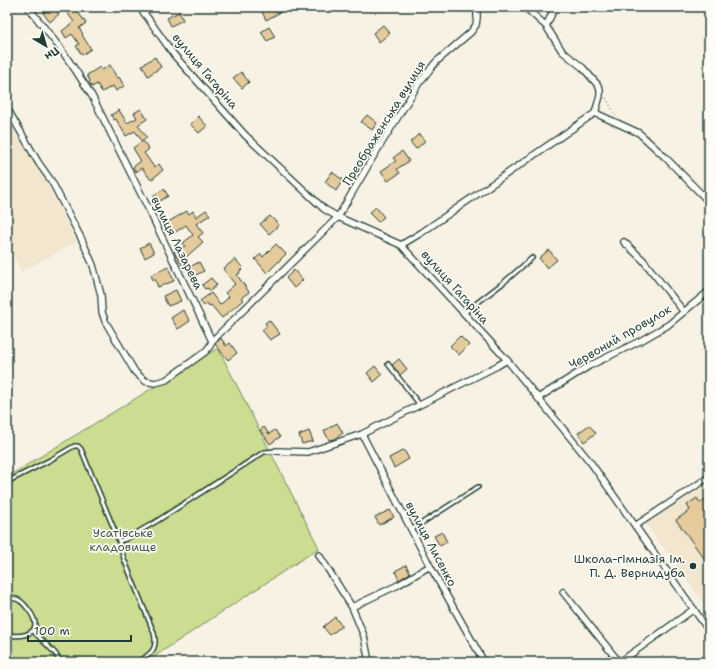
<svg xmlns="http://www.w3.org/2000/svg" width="716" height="669" viewBox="0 0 716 669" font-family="'Shantell Sans',sans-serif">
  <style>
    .built { fill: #f2e6cf }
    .green { fill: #ccdc90; stroke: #768c62 }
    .building { fill: #e5cb9b; stroke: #1f3d34 }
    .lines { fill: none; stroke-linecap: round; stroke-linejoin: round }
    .service-casing { stroke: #1f3d34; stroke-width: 6 }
    .minor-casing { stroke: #1f3d34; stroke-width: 8 }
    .path { stroke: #1f3d34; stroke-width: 1; stroke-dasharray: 1 3; stroke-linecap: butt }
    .service { stroke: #fdfcf7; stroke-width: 3 }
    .minor { stroke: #fdfcf7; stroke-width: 5.5 }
    .poi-dot { fill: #1f3d34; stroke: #fdfcf7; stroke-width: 1.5 }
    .labels { text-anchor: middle; stroke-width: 3.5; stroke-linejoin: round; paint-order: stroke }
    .street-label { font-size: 12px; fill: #1f3d34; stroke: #fdfcf7 }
    .park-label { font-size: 12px; fill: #425d46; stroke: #fdfcf7 }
    .poi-label { font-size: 12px; fill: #1f3d34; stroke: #fdfcf7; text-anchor: end }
  </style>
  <rect width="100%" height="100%" fill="#f8f2e5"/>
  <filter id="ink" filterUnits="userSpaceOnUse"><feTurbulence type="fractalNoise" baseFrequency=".025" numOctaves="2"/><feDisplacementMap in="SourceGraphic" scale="8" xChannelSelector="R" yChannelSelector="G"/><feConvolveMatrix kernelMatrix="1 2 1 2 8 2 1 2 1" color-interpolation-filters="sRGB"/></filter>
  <g filter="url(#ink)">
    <!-- built -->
    <path class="built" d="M7,120L45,179L77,242L21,272L7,242Z
      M709,483V610L645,523Z"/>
    <!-- green -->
    <path class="green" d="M218,348L319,548L146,662H7V477Z"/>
    <!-- building -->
    <path class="building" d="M49,7H52L59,14L50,22L43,13Z
      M72,7H74L86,23L79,28L83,34L82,35L91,49L82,55L76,46L79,44L72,34L66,38L62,31L74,22L66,11Z
      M271,7H290L266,20L262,12Z
      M179,12L183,20L171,26L167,18Z
      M383,25L390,33L379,42L373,33Z
      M269,27L275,37L267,41L261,32Z
      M155,57L161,67L148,76L142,65Z
      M110,65L117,78L119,77L124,86L116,91L113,86L102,92L97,84L92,87L89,82L90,81L87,75L100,67L102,70Z
      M241,72L249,82L242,88L233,78Z
      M141,109L147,119L138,125L147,138L142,141L135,131L126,136L116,119L114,120L111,115L119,110L127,123L137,118L134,113Z
      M367,115L377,123L372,130L361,122Z
      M198,116L207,126L199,133L190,124Z
      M419,134L425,141L416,149L410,142Z
      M143,141L149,149L144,153L154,167L159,164L163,170L151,180L142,168L136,172L133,167L141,161L133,148Z
      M402,151L409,161L397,169L400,173L388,181L381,171L396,161L393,158Z
      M332,172L343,180L336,191L325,182Z
      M164,189L168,196L158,202L153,196Z
      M376,207L384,217L378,222L369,213Z
      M206,210L210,215L196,224L203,233L198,237L203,242L185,258L187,262L182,265L174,252L185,246L183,243L193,235L186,225L174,233L168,222L187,211L189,214L193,211L196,217Z
      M270,216L279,225L269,234L260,224Z
      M149,243L154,253L145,258L140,248Z
      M276,244L286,254L267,273L255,259L261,254L263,257Z
      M549,250L557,260L547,268L539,258Z
      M235,259L243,268L239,272L240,273L237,275L249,292L241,298L243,300L222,318L211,305L209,306L207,303L204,306L200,301L211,293L220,305L229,297L225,293L235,284L223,269Z
      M199,262L204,271L192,277L188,268Z
      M168,267L174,281L158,287L155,279L153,280L151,275Z
      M294,270L303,280L294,288L286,278Z
      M211,278L217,285L210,291L208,288L205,289L202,285Z
      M176,290L181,301L168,306L163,296Z
      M183,310L190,321L178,329L171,318Z
      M269,320L280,334L270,340L262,330L267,326L265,323Z
      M460,336L469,345L459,355L450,346Z
      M221,338L226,346L230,343L237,353L228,360L215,344Z
      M399,359L407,369L400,375L392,365Z
      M375,366L382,375L374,382L367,373Z
      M337,423L343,433L335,439L329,440L324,431Z
      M589,425L596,433L584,442L578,433Z
      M264,427L269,434L275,430L280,437L270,444L260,430Z
      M309,431L313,441L302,444L299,435Z
      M404,450L409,459L394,468L389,458Z
      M709,497V565L676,520L690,510L687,505L697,498L700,503Z
      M390,510L394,517L379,525L375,517Z
      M442,532L447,542L440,546L434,536Z
      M406,565L410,573L399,580L395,571Z
      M335,617L342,626L330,635L323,627Z"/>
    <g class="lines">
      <!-- service casing -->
      <g class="service-casing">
        <path id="service" d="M464,313L503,283L532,258
          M388,364L420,405
          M7,482L52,459L74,446H78L81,449L119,541L124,559L154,633C158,650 151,653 139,662
          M411,530L478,487
          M119,541L126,539L157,521L264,452L276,451
          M7,599C10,598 13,598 16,599C21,600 25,605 28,609C45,631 28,638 7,635
          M33,631L55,653L60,662"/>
      </g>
      <!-- minor casing -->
      <g class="minor-casing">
        <path id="minor" d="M28,7L60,48L76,71L92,96L147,206L212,341L338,217L373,157L419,83L436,62L471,32L476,25L477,18V7
          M139,7L147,17L174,55L245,135L324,209L338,217L401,245L507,360L591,463L709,631
          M525,7L546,26L562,51L583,68L597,84L600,89V96L595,113L639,133L665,157L709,202
          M546,26L555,7
          M7,108L38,162L52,182L82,240L93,265L101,295L102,312L105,321L135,372L145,381L155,383L166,380L205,352L210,346L212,341
          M624,242L643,260L684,312
          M401,245L421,233L595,113
          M538,398L589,366L642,340L668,325L709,291
          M362,434L430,566L484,662
          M276,451L308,452L362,434L497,366L507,360
          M635,526L709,477
          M319,555L352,607L364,636L369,662
          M563,592L619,662
          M352,607L398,585L430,566
          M620,662L694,609"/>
      </g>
      <!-- path -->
      <path class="path" d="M606,98L616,116"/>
      <!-- service -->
      <use href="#service" class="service"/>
      <!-- minor -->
      <use href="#minor" class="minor"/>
    </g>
  </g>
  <!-- markers -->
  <circle class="poi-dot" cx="693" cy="566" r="4"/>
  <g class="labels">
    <!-- street labels -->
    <g class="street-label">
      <text transform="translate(205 71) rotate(50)" y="4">вулиця Гагаріна</text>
      <text transform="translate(384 123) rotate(-58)" y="4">Преображенська вулиця</text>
      <text transform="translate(177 243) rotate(64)" y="4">вулиця Лазарева</text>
      <text transform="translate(455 287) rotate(48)" y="4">вулиця Гагаріна</text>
      <text transform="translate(620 337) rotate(-30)" y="4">Червоний провулок</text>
      <text transform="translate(431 544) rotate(62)" y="4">вулиця Лисенко</text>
    </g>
    <!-- park labels -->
    <g class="park-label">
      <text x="123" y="537">Усатівське<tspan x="123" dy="14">кладовище</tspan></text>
    </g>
    <!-- poi labels -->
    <g class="poi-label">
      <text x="685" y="563">Школа-гімназія ім.<tspan x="685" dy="14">П. Д. Вернидуба</tspan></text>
    </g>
  </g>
  <!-- margin -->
  <rect width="716" height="669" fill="none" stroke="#fdfcf7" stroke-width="24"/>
  <rect x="12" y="12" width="692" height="645" fill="none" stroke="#1f3d34" stroke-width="1.5" filter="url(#ink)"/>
  <!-- north arrow -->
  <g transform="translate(46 46) rotate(142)" stroke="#fdfcf7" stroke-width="3" paint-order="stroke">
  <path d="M0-3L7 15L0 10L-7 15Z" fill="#1f3d34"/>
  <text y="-6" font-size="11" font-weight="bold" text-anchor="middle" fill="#1f3d34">Пн</text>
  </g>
  <!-- scale -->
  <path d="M28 635v6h103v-6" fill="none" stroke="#1f3d34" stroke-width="2"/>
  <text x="34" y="635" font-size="12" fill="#1f3d34" stroke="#fdfcf7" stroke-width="3" paint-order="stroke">100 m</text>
</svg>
